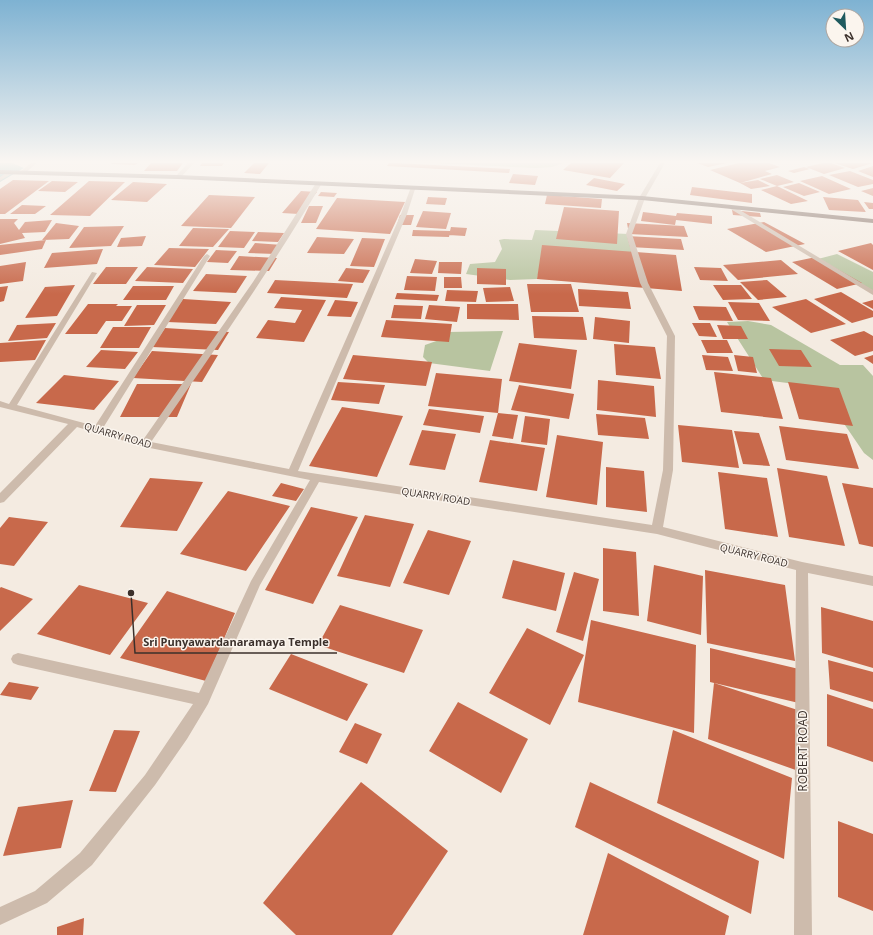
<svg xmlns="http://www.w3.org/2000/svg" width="873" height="935" viewBox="0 0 873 935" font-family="'Open Sans',sans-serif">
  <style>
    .green { fill: #b8c4a0 }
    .water { fill: #7fb0b2 }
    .building { fill: #c8694b }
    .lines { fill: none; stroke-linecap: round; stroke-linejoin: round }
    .minor { fill: #cdbbac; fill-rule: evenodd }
    .major { fill: #7d675c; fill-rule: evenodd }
    .labels { text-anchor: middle; stroke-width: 3; stroke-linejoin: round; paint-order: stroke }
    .street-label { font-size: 10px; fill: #3b302b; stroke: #fbf5ee }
    .near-street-label { font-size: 12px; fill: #3b302b; stroke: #fbf5ee }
    .leader { fill: none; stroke: #3b302b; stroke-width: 1.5 }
    .callout-dot { fill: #3b302b; stroke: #fbf5ee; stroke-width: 1.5 }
    .callout-label { font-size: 11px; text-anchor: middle; font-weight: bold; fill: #3b302b; stroke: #fbf5ee; stroke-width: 3; stroke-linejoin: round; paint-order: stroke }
  </style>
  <rect width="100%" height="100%" fill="#f4ebe1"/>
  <!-- green -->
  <path class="green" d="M432,163H564L552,167L536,168Z
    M535,230L629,234L636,258L543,252L537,279L510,280L466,274L470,264L495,262L502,249L499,240L504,239L532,240Z
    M837,254L873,272V293L818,259Z
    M748,321L771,325L840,365H863L873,376V460L864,453L819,387L764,380L727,322Z
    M503,331L490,371L429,363L423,357L425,345L442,339L448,332Z"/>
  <!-- water -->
  <path class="water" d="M0,163H12L24,168L0,182Z"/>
  <!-- building -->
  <path class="building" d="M112,163H138L135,165L111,164Z
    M151,163H183L177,171H144Z
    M202,163H224L222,166H200Z
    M254,163H269L260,174L244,173Z
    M389,163H396L510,169L509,173L387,166Z
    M571,163H624L610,178L563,170Z
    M697,163H727L708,167Z
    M739,163H769L780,167L765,171L772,174L740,183L710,170Z
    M823,163H831L845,168L824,174L806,167Z
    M834,163H873L853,169Z
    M873,166V177L858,171Z
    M804,167L810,169L794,173L788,171Z
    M850,171L873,180V184L858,187L829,175Z
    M513,174L538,176L535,185L509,183Z
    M777,175L794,182L777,186L760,179Z
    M822,176L851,189L829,194L800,181Z
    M594,178L625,184L617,191L586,185Z
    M13,180L49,181L5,214H0V189Z
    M758,180L770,186L751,189L740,183Z
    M52,181L78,182L65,192L38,191Z
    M89,181L125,182L90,216L50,215Z
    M133,182L167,184L147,202L111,200Z
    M799,183L820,192L804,196L783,187Z
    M777,186L808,201L791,204L761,190Z
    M692,187L752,194V203L690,195Z
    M873,188V196L861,191Z
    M301,191L317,192L299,214L282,213Z
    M321,192L337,193L334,197L318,196Z
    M209,195L255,197L231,228L181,226Z
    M547,195L602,199L601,208L545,204Z
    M428,197L447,198L445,205L426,204Z
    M823,197L858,200L866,212L829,210Z
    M337,198L405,202L390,234L316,229Z
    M864,202L873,203V209H869Z
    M22,205L46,206L35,214H10Z
    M309,206H323L316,223H301Z
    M564,207L619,211L617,244L556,239Z
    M732,210L760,213L761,217L733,215Z
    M423,211L451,213L446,229L416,227Z
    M643,212L676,216L677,213L712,216V224L676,220L675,225L641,221Z
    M400,215H414L411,225H397Z
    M0,219H18L14,223L19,230L25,222L52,220L45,232L22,233L25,238L0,244Z
    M764,222L805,244L766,252L727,229Z
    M56,223L79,226L69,239L42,240Z
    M627,223L684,226L688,237L629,234Z
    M124,226L111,246L69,248L84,227Z
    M451,227L467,228L465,236L449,235Z
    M193,228L229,229L213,247L179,246Z
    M413,230L450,231L449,237L412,236Z
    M230,231L255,232L244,248L218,247Z
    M258,232L284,233L278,242L252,241Z
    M146,236L142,246L117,247L121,238Z
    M627,236L681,239L684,250L630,247Z
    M317,237L354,239L344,254L307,253Z
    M362,238L385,239L374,267L350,266Z
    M46,240L42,249L0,255V245Z
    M255,243L282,245L276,254L248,253Z
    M871,243L873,245V270L838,251Z
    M542,245L676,255L682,291L537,279Z
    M169,248L209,249L195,267L154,265Z
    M103,249L97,264L44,268L52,253Z
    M216,250L237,251L228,263L207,262Z
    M239,256L277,258L269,271L230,270Z
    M816,257L862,283L837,289L792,262Z
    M415,259L437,261L432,274L410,273Z
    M781,260L798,274L738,280L723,265Z
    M26,262L23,281L0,284V266Z
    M439,262H462L461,274L438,273Z
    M106,267H138L126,284H93Z
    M147,267L193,269L183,283L135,281Z
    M694,267L721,268L728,281L700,280Z
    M346,268L370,270L363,283L338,281Z
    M477,268L506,269V285L477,284Z
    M206,274L247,276L236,293L193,291Z
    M407,276L437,277L435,291L404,290Z
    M444,277H461L462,288H444Z
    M275,280L353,284L347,298L267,293Z
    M767,280L787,297L758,300L740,282Z
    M527,284H571L579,312H531Z
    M75,285L57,316L25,318L45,287Z
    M713,285H741L752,299L723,300Z
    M8,286L4,301L0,302V287Z
    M133,286H174L166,300H123Z
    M510,287L514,301L486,302L483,288Z
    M578,289L628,292L631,309L579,306Z
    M447,290L478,291L476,302L445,301Z
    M841,292L873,311V317L852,323L814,299Z
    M397,293L439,295L437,301L395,299Z
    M281,297L326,300L304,342L256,338L268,320L295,323L302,310L274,308Z
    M183,299L231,302L216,324L167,322Z
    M806,299L846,324L811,333L772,307Z
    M335,300L358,302L351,317L327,316Z
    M873,300V309L862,303Z
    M728,302L759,303L770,321L738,320Z
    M88,304H118L116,306H132L122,321H106L97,334H65Z
    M467,304H518L519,320L467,319Z
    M137,305H166L154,325L124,326Z
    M394,305L423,306L421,319L391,318Z
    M429,305L460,307L457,322L425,319Z
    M693,306L726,307L733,321L699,320Z
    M532,316L583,317L587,340L534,338Z
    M595,317L630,321L629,343L593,339Z
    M386,320L452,324L449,342L381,337Z
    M56,323L47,338L8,341L17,325Z
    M692,323H710L717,337L699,336Z
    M717,325L741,326L748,339H723Z
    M113,327H151L139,348H100Z
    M165,328L229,332L218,350L152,347Z
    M864,331L873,336V351L855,356L830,340Z
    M46,340L35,360L0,362V343Z
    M701,340H727L733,353H707Z
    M519,343L577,350L571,389L509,381Z
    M614,344L655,347L661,379L616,375Z
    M769,349L801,350L812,367L779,366Z
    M101,350L138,352L125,369L86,367Z
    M152,351L218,355L202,382L133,378Z
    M353,355L432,362L426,386L343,379Z
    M702,355L728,357L733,371L706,370Z
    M734,355L753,357L757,373L738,371Z
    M873,355V364L864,358Z
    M714,372L771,378L783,419L721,412Z
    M436,373L502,379L498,413L428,406Z
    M64,375L119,381L94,410L36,403Z
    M598,380L654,386L656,417L597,410Z
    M338,382L385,385L379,404L331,400Z
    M788,382L839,388L853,426L799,419Z
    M137,384H191L177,417H120Z
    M519,385L574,394L569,419L511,410Z
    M342,407L403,416L377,477L309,466Z
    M429,409L484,416L480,433L423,425Z
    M498,413L518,415L513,439L492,436Z
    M596,414L645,418L649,439L598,435Z
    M525,416L550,419L547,445L521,442Z
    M678,425L732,430L739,468L682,462Z
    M779,426L847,434L859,469L786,460Z
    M422,430L456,434L445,470L409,465Z
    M734,431L759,433L770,466L743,464Z
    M557,435L603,442L597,505L546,497Z
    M490,440L545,448L537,491L479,482Z
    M606,467L644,471L647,512L606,507Z
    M777,468L827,476L845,546L789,537Z
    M718,472L767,478L778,537L725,529Z
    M150,478L203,482L177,531L120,527Z
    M281,483L304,489L296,501L272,496Z
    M842,483L873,488V547L859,544Z
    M228,491L290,506L246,571L180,554Z
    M311,507L358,517L313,604L265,590Z
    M365,515L414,524L390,587L337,576Z
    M9,517L48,522L14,566L0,564V528Z
    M428,530L471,541L449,595L403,583Z
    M603,548L636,552L639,616L603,611Z
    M513,560L565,573L556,611L502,598Z
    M654,565L703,576L701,635L647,621Z
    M705,570L785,585L795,661L707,643Z
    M574,572L599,579L583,641L556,632Z
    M79,585L148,603L110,655L37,634Z
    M1,587L33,599L0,631V588Z
    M167,591L235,613L206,681L120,658Z
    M340,605L423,630L404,673L318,645Z
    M821,607L873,621V668L822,653Z
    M591,620L696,645L694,733L578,702Z
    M527,628L584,655L550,725L489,693Z
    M710,648L799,669L803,704L710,682Z
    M291,654L368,684L347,721L269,689Z
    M828,660L873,672V702L830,689Z
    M9,682L39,687L31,700L0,695Z
    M714,683L807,713V774L708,739Z
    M827,694L873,709V762L827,746Z
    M458,702L528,739L501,793L429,751Z
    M355,723L382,734L367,764L339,752Z
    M114,730L140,731L116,792L89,791Z
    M673,730L792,778L784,859L657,803Z
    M361,782L448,851L392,935H296L263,903Z
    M590,782L759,861L751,914L575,827Z
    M73,800L61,848L3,856L18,807Z
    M838,821L873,834V911L838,897Z
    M608,853L729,916L725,935H583Z
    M84,918L83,935H57V927Z"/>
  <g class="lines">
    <!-- minor -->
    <path class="minor" d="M31,163H37L24,174H20V172Z
      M188,163H194L180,178H176V176Z
      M660,163H665L645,198L632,234L648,283L675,336L673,470L663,527L802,562L873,576V586L808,573L812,935H794L796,570L657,534L319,482L260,585L208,704L187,739L155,785L92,865L47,903L0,925V907L35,891L80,853L145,775L193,704L18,665L13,663L11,659L13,655L18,653L199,693L251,581L310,480L145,447L77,427L4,502L0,503V493L68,424L0,407V401L9,404L92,272L97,273L17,405L95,426L204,256L207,254L210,256L103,428L143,440L253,282L316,183L321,182L322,183C269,272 210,357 151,442L289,469L401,214L411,187L416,186L407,214L298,471L652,525L663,470L667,336L640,283L626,234L639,198Z
      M8,172L13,173L0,181V177Z
      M729,206H733L873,290V295L729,208Z"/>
    <!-- major -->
    <path class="major" d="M0,170L178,175L642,196L873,219V223L642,200L178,179L0,174Z"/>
  </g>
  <!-- sky -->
  <linearGradient id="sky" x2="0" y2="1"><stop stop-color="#7eb2d2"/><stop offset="0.55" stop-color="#faf6f2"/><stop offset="1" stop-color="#faf6f2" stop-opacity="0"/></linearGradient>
  <rect width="873" height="294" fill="url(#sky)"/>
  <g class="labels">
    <!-- street labels -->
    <g class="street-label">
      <text transform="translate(118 435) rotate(16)" y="4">QUARRY ROAD</text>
      <text transform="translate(436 496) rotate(9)" y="4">QUARRY ROAD</text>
      <text transform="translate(754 555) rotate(14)" y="4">QUARRY ROAD</text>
    </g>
    <!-- near-street labels -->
    <g class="near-street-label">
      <text transform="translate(803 751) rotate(-90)" y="4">ROBERT ROAD</text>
    </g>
  </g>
  <!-- callouts -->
  <path class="leader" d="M131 593L135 653H337"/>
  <circle class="callout-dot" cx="131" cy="593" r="4"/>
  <g class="callout-label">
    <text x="236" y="646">Sri Punyawardanaramaya Temple</text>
  </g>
  <!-- north arrow -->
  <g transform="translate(845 28) rotate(155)"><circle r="19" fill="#fbf5ee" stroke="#aea6a0"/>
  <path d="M0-3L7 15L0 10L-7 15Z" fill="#1f5a5e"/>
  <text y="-6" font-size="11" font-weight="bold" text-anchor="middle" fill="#3b302b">N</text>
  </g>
</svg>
